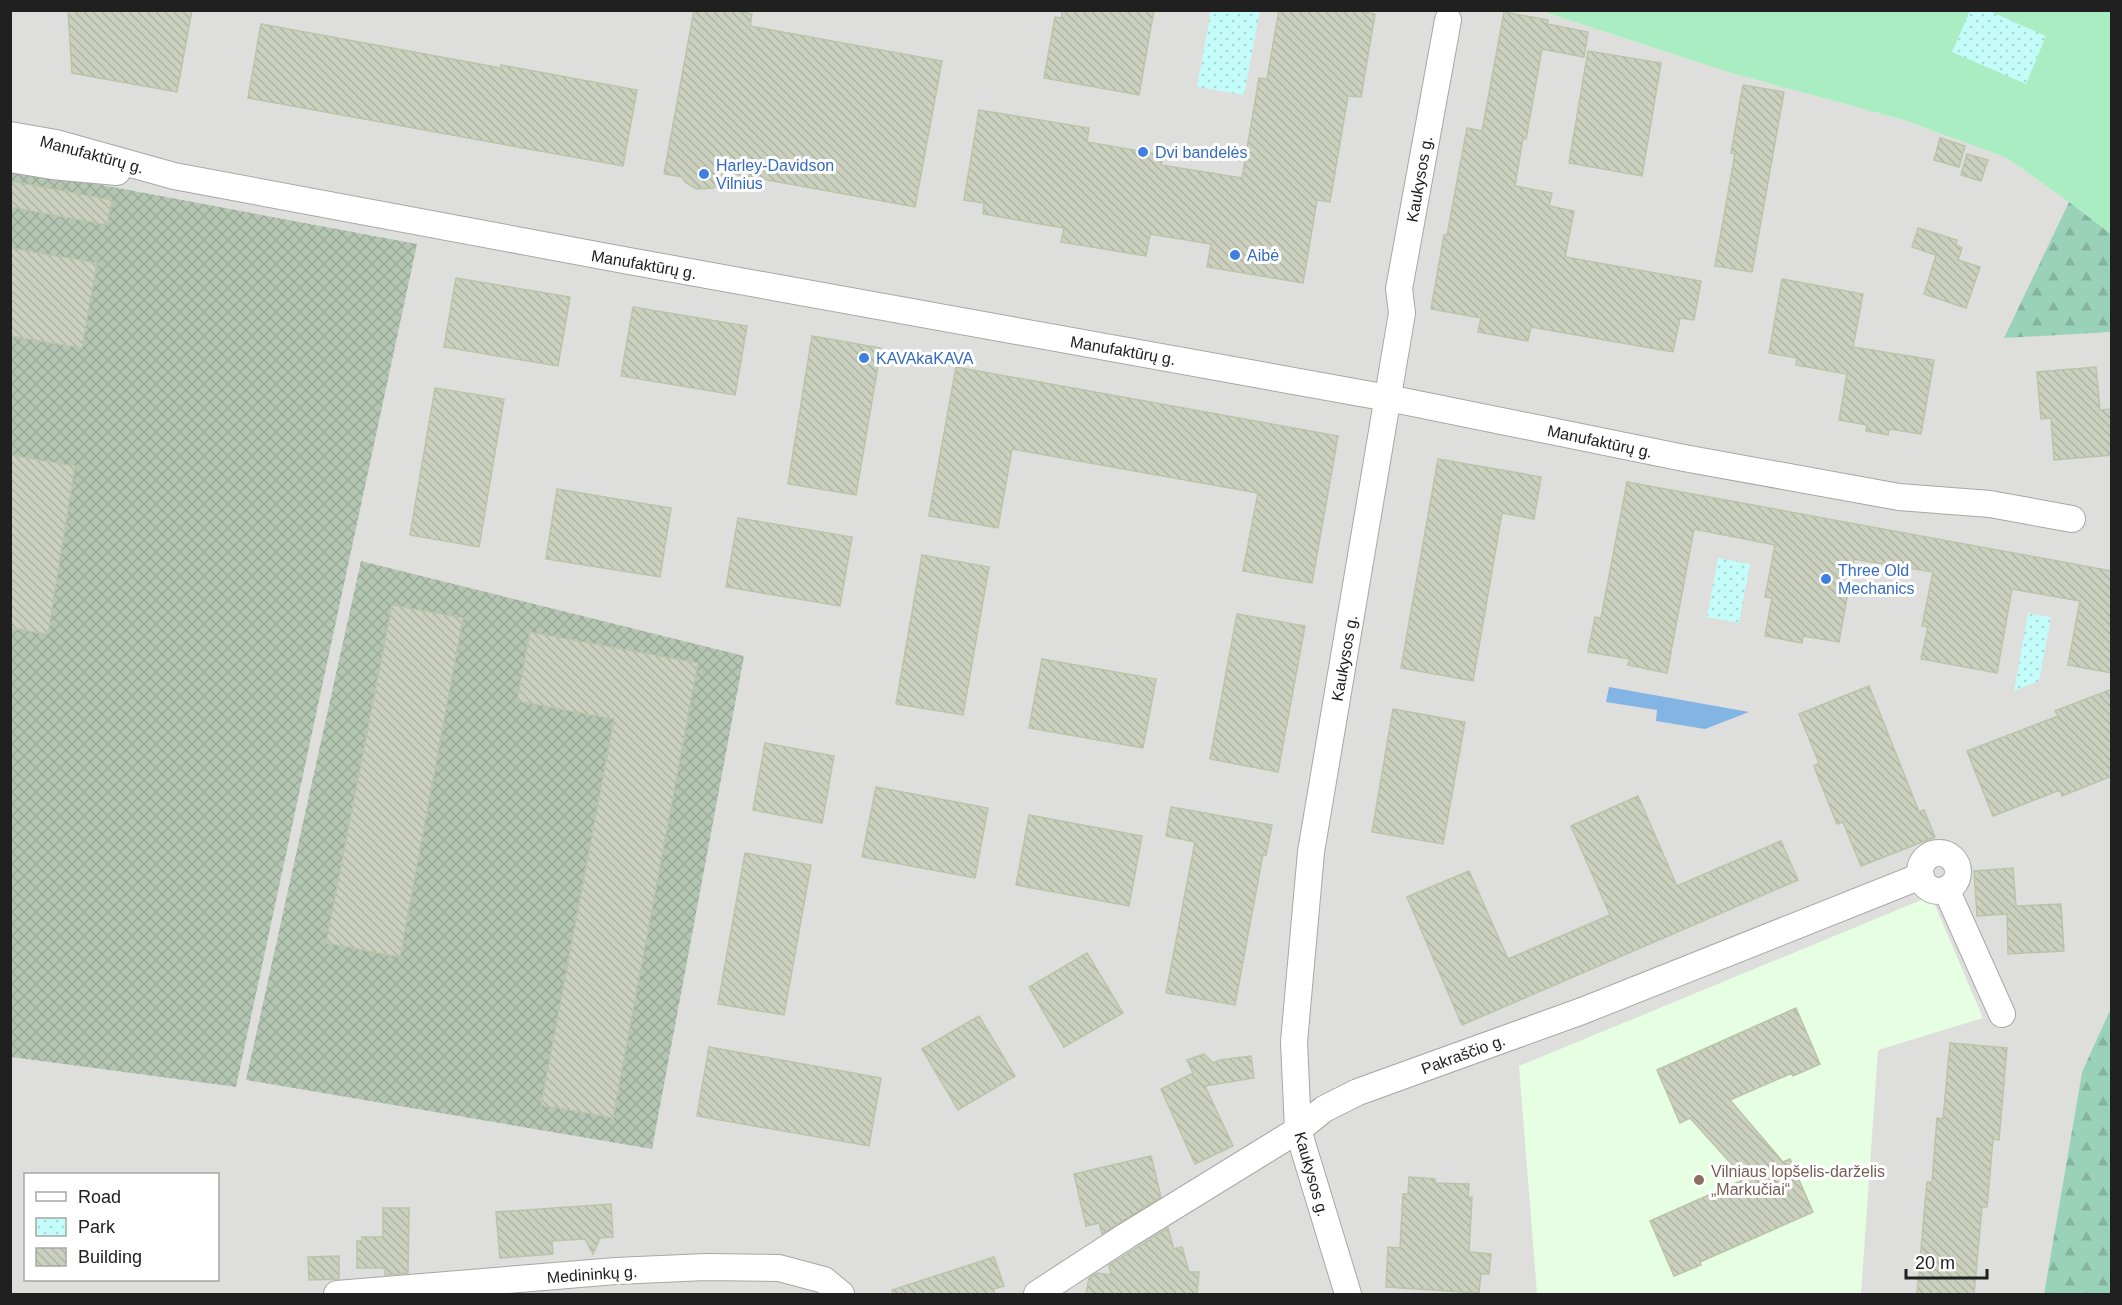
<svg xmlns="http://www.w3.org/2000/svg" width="2122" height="1305" viewBox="0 0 2122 1305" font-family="Arial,sans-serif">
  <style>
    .residential { fill: #dededd; fill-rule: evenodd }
    .education { fill: #e6ffe2 }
    .construction { fill: url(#construction-cross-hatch) }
    .grass { fill: #abedc3 }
    .forest { fill: url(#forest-firs) }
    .park { fill: url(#park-dots) }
    .pitch { fill: #82b5e3 }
    .building { fill: url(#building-back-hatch); stroke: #bbc4a8; stroke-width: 1.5 }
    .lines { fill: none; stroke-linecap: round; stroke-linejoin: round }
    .minor-casing { stroke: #a7a7a7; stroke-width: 28 }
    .minor { stroke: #fff; stroke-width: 26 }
    .shop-dot { fill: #3f7fe0; stroke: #fff; stroke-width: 2 }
    .education-dot { fill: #8d6e63; stroke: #fff; stroke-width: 2 }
    .labels { text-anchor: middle; stroke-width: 6; stroke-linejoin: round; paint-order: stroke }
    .shop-label { font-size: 16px; fill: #366cbe; stroke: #fff; text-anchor: start }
    .street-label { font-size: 16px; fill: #202020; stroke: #fff }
    .education-label { font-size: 16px; fill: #785e54; stroke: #fff; text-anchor: start }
  </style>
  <defs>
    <pattern id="construction-cross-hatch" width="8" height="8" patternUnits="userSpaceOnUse" patternTransform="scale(1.5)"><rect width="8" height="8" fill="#b4c6b1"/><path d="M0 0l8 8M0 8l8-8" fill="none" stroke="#9aaa98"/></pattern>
    <pattern id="forest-firs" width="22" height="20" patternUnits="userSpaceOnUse" patternTransform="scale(1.5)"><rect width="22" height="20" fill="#9ad2b9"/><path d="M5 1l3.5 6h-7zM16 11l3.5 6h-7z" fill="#84b49f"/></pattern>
    <pattern id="park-dots" width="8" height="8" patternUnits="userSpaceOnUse" patternTransform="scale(1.5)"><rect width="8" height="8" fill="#c3fcf8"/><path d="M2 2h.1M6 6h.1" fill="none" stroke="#a7d8d4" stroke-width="1.8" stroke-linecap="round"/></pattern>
    <pattern id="building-back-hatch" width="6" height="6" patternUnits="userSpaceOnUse" patternTransform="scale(1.5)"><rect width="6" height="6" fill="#ccd1bf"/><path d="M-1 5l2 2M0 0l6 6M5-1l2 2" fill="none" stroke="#afb3a4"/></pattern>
  </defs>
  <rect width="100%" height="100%" fill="#ecf1e7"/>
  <!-- residential -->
  <path class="residential" d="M10,11H1541L1728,72L1904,120L2007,158L2069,202L2005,337L2112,332L2111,1008L2082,1072L2044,1294H11V1057L236,1087L416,244L11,168ZM26,1174H218V1280H26Z"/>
  <!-- education -->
  <path class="education" d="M1931,896L1983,1018L1878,1050L1861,1294H1537L1519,1066Z"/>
  <!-- construction -->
  <path class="construction" d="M11,168L417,244L236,1087L11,1057Z
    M361,561L744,656L652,1149L246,1080Z"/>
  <!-- grass -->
  <path class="grass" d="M1541,11H2111V234L2069,202L2007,158L1904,120L1728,72Z"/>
  <!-- forest -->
  <path class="forest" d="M2069,202L2111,234V332L2004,338Z
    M2111,1008V1294H2044L2082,1072Z"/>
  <!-- park -->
  <path class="park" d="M1211,11H1260L1244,95L1197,87Z
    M1970,11H1989L2046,36L2026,84L1952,52Z
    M1718,558L1750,564L1739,623L1707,617Z
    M2028,613L2051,617L2039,681L2014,691Z"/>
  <!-- pitch -->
  <path class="pitch" d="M1609,687L1749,712L1705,729L1656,721L1657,710L1606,702Z"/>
  <!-- building -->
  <path class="building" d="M68,10H192L177,92L72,73Z
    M694,10H735L752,14L750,26L942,61L915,207L723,172L721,185L713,188L697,189L686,183L682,177L664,174Z
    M1063,10H1154L1139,95L1044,78L1055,17L1061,18Z
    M1279,10H1355L1375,14L1361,97L1348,96L1330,202L1317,200L1303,283L1207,267L1211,244L1150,234L1146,256L1061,242L1064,228L983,214L984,203L964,200L979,110L1089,128L1087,142L1163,155L1161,165L1242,178L1259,78L1267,79Z
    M1504,12L1548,20L1547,24L1588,32L1584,57L1542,49L1526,139L1523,138L1515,186L1552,193L1549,206L1574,211L1565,257L1701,281L1694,320L1680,318L1673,352L1531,327L1528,341L1478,332L1481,318L1431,309L1444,235H1447L1467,128L1482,131Z
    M261,24L501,68V65L637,90L623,166L248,98Z
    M1588,51L1661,63L1642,176L1569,163Z
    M1743,85L1784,92L1752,272L1715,266L1735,154L1731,153Z
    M1940,138L1965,146L1959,167L1934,160Z
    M1967,154L1988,160L1981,181L1961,175Z
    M10,181L112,200L107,225L10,207Z
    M1918,228L1957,240L1956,245L1962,248L1958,260L1980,267L1966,308L1924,294L1936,255L1912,247Z
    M10,248L97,263L82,348L10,336Z
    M456,278L570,297L558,366L444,347Z
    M1782,279L1863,294L1853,347L1934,360L1921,434L1889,429L1888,435L1866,431L1867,425L1839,420L1847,374L1796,365L1797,358L1769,353Z
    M633,307L747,326L735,395L621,376Z
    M812,336L881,348L856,495L788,484Z
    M956,367L1338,436L1312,583L1243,571L1258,493L1012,449L998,528L929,516Z
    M2096,367L2100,410L2112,409V455L2054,460L2051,418L2041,419L2037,372Z
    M435,388L504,399L479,547L410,535Z
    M10,455L75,466L48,634L10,628Z
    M1438,459L1541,477L1534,519L1502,513L1473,681L1401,668Z
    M1627,482L2112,571V673L2068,665L2080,601L2012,589L1997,673L1921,659L1928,627L1922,626L1933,572L1854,559L1839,642L1803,636L1802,643L1765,636L1772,598L1765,597L1775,545L1694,529L1667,673L1628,665L1630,659L1588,652L1595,617L1601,618Z
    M557,489L671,508L660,577L546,559Z
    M738,518L852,537L840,606L726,587Z
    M922,555L989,567L963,715L896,704Z
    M392,605L463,618L400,957L326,943Z
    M1237,614L1305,626L1278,772L1210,759Z
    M530,632L698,663L613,1118L541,1105L614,719L517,701Z
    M1042,659L1156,679L1143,748L1029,728Z
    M1869,686L1919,812L1924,810L1935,837L1861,866L1843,822L1837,824L1814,766L1819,763L1799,714Z
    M2112,689V776L2062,796L2060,790L1993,816L1967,751L2058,716L2055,711Z
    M1393,709L1465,722L1443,844L1372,832Z
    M765,743L834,756L822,823L753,810Z
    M876,787L988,808L975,878L862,857Z
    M1638,796L1677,886L1781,841L1798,880L1462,1025L1407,897L1469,871L1508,959L1610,915L1571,826Z
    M1171,807L1272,825L1266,855L1263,854L1235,1005L1166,993L1195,842L1166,836Z
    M1029,815L1142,836L1129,906L1016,885Z
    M745,853L811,865L784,1015L718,1004Z
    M2013,868L2016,906L2061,904L2064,951L2008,954L2007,914L1977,916L1974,871Z
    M1087,953L1123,1013L1064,1047L1029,987Z
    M1796,1008L1820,1064L1793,1076L1792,1073L1730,1100L1783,1162L1790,1159L1813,1212L1700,1262L1701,1265L1674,1276L1650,1221L1745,1179L1690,1118L1680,1123L1657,1070Z
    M979,1016L1015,1076L958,1110L922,1049Z
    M1950,1043L2007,1048L1999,1140L1993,1139L1987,1207H1982L1974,1294H1917L1927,1182H1932L1937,1118L1943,1119Z
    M709,1047L881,1078L869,1146L697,1116Z
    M1204,1054L1213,1063L1220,1060L1251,1056L1254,1078L1205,1086L1233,1146L1195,1164L1161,1089L1193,1073L1187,1060Z
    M1151,1156L1161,1197L1102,1234L1099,1223L1086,1226L1074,1174Z
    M1409,1177L1435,1179V1183L1469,1184L1468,1197H1472L1469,1252L1491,1254L1489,1274H1481L1479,1293L1386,1287L1388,1247L1400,1248L1403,1194H1408Z
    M611,1204L613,1237L600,1238L593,1254L585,1239L552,1241L553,1254L500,1258L496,1212Z
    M383,1208H409L408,1273L385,1275V1268H357V1241H362V1237H383Z
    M1168,1228L1174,1249L1182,1247L1189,1272H1199L1197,1294H1086L1089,1278L1097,1273L1111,1275L1109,1265Z
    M339,1256V1279L309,1280L308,1257Z
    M994,1257L1004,1286L993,1289L995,1294H893L892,1290Z"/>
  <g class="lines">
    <!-- minor casing -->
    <g class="minor-casing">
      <path id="minor" d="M10,135L56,143L174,176L629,261L1388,398L1684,458L1899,497L1990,504L2072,519
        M10,159L52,166L117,172
        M1920 872a19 19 0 1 1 38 0a19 19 0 1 1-38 0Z
        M1946,889L2002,1014
        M337,1294L616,1271L706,1267L779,1268L824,1280L841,1294
        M1037,1294L1126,1236L1298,1130L1324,1109L1358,1092L1582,1011L1921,876
        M1348,1294L1298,1130L1294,1042L1311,852L1402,313L1399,289L1448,20"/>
    </g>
    <!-- minor -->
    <use href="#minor" class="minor"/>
  </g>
  <!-- markers -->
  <g class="shop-dot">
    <circle cx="1143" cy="152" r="6"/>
    <circle cx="704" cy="174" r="6"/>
    <circle cx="1235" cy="255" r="6"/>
    <circle cx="864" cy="358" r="6"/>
    <circle cx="1826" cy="579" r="6"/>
  </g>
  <circle class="education-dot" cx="1699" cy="1180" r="6"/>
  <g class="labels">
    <!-- shop labels -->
    <g class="shop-label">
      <text x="1155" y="158">Dvi bandelės</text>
      <text x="716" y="171">Harley-Davidson<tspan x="716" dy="18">Vilnius</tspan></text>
      <text x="1247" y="261">Aibė</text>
      <text x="876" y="364">KAVAkaKAVA</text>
      <text x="1838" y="576">Three Old<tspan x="1838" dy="18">Mechanics</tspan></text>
    </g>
    <!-- street labels -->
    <g class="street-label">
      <text transform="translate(92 154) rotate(15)" y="6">Manufaktūrų g.</text>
      <text transform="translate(1419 179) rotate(-80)" y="6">Kaukysos g.</text>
      <text transform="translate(644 264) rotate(10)" y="6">Manufaktūrų g.</text>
      <text transform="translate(1123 350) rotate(10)" y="6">Manufaktūrų g.</text>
      <text transform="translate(1600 441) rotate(12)" y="6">Manufaktūrų g.</text>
      <text transform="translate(1344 658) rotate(-80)" y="6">Kaukysos g.</text>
      <text transform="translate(1463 1054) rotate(-20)" y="6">Pakraščio g.</text>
      <text transform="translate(1312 1174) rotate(74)" y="6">Kaukysos g.</text>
      <text transform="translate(592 1274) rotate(-4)" y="6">Medininkų g.</text>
    </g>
    <!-- education labels -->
    <g class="education-label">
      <text x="1711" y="1177">Vilniaus lopšelis-darželis<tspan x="1711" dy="18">„Markučiai“</tspan></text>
    </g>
  </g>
  <!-- border -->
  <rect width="2122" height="1305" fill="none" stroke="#202020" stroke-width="24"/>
  <!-- legend -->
  <rect x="24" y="1173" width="195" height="108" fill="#ffffff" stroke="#a6a6a6" stroke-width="1.5"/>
  <rect x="36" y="1192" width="30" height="9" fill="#ffffff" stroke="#a6a6a6" stroke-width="1.5"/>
  <text x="78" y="1203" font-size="18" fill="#202020">Road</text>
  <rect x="36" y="1218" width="30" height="18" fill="url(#park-dots)" stroke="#a6a6a6" stroke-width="1.5"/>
  <text x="78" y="1233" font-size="18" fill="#202020">Park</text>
  <rect x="36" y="1248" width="30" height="18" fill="url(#building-back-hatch)" stroke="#a6a6a6" stroke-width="1.5"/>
  <text x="78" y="1263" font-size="18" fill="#202020">Building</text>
  <!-- scale -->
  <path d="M1906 1269v9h81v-9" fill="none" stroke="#202020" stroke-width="3"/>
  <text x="1915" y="1269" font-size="18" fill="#202020" stroke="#ffffff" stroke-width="4.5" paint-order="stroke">20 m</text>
</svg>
